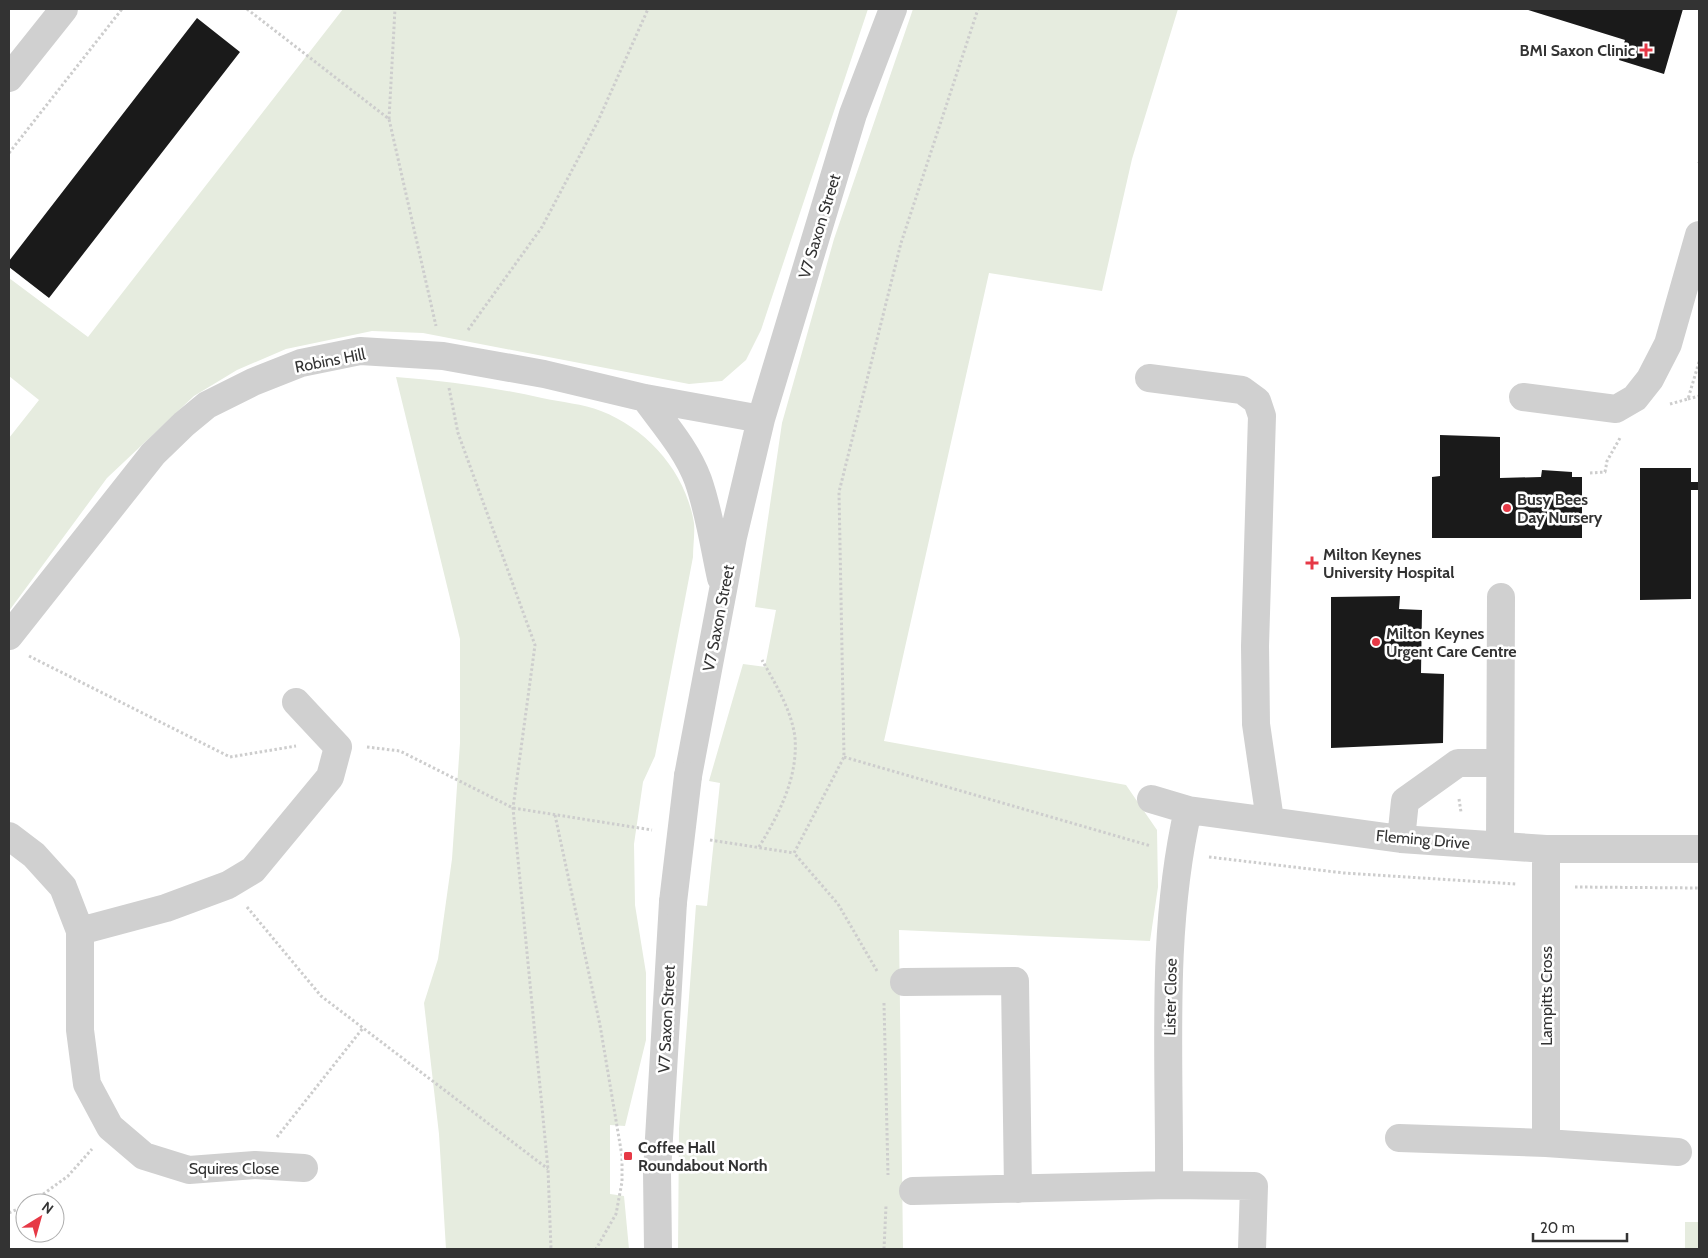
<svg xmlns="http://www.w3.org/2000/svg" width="1708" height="1258" viewBox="0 0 1708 1258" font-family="Cabin,sans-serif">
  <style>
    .green { fill: #e6ecdf }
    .building { fill: #1a1a1a }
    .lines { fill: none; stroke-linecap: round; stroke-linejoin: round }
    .path { stroke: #cdcdcd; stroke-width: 3; stroke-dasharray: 2.5 2.5; stroke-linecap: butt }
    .minor { stroke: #d0d0d0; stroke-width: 28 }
    .minor-bridge { stroke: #d0d0d0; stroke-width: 28 }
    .poi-dot { fill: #e63946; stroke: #fff; stroke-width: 2 }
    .labels { text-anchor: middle; stroke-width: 5; stroke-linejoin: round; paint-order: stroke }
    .poi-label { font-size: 16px; font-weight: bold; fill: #333; stroke: #fff; text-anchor: start }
    .street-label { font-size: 16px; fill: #333; stroke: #fff }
  </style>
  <rect width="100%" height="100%" fill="#fff"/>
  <!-- green -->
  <path class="green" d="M343,9H868L761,330L746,360L722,381L689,384L423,333L372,331L286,349L237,370L194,396L107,478L9,611V438L39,400L9,376V278L88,337Z
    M913,9H1178L1132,159L1102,291L989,273L884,741L1126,785L1157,830L1158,887L1150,941L899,930L903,1249H678L679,1129L696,905L707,906L720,783L709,781L743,664L765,667L776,610L755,607L782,423L834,239Z
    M396,377C445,381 494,387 542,398C561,402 583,404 601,411C648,429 686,473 694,523C695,533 693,546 693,557L655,756L643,782L634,844L635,905L646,973V1040L625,1126L610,1125V1194L624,1196L629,1249H446L439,1134L424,1003L438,959L452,859L460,743V639Z
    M1685,1222H1699V1249H1685Z"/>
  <!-- building -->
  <path class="building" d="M1525,9H1683L1664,74L1619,60L1625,40Z
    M197,18L240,52L49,298L9,267V261Z
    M1440,435L1500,437V478L1541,477L1542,470L1572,472V477H1582V538H1432V477L1440,476Z
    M1640,468H1691V482H1699V490H1691V599L1640,600Z
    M1400,596L1399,609L1422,610L1421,673L1444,674L1443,743L1331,748V597Z"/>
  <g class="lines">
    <!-- path -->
    <path class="path" d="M247,9L389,119L436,326
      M389,119L395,9
      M9,153L122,9
      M1699,163V162
      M468,330L542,227L598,121L648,9
      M449,388L458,433L535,645L513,808L548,1169L551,1249
      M1688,399L1699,396
      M1670,404L1688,399L1699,362
      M1590,473L1605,472L1607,461L1620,438
      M29,656L230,757L296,746
      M367,747L400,751L513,808L652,830
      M844,757L1151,846
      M1459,799L1461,812
      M555,815L600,1025L622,1156V1182L616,1214L596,1249
      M710,840L794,853
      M759,847C779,814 798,778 795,738C792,711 775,683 762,660
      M1209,857L1344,873L1516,884
      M1575,887L1699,888
      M247,907L321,996L548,1169
      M877,971L838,904L794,853L844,757L839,492L901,243L978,9
      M884,1003L888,1175
      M277,1137L363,1028
      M31,1203L68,1176L92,1149
      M9,1213L25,1206
      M884,1249L886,1206"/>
    <!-- minor -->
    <path class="minor" d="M9,78L64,9
      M1149,378L1242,390L1257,401L1262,416L1255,646L1256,724L1270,820
      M1523,397L1616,409L1635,398L1650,379L1668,344L1699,235
      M645,398C664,424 687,450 698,480C709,511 714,546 721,578
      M9,636L153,454L184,424L207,405L253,382L301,363L360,351L443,356L544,374L645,398L761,419
      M688,776L733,537L761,419L853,114L893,9
      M1151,799L1188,810L1401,839L1546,849H1699
      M9,836L34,855L63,887L80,931V1030L87,1084L110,1127L144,1156L189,1170L255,1165L304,1168
      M1401,839L1405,801L1458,763H1500
      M1500,846L1501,597
      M1546,849V1143
      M80,931L166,908L228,885L253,870L330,777L338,747L296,702
      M904,982L1015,981L1018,1189
      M1399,1138L1546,1143L1678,1152
      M1169,1185C1170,1061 1160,932 1188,810
      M913,1191L1169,1185L1254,1186L1252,1249
      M658,1249L657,1172L673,902"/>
    <!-- minor-bridge -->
    <path class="minor-bridge" d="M673,902L688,776"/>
  </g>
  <!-- markers -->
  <g class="poi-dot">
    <path d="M1643.5 42.5h5v5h5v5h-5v5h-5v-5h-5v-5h5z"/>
    <circle cx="1507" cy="508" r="5"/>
    <path d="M1309.5 555.5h5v5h5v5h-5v5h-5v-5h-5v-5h5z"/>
    <circle cx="1376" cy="642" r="5"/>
    <rect x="623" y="1151" width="10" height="10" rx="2.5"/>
  </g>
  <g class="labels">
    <!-- poi labels -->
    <g class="poi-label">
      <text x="1635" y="56" text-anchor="end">BMI Saxon Clinic</text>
      <text x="1517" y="505">Busy Bees<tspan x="1517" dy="18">Day Nursery</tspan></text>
      <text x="1323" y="560">Milton Keynes<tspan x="1323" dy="18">University Hospital</tspan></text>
      <text x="1386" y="639">Milton Keynes<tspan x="1386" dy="18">Urgent Care Centre</tspan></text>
      <text x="638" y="1153">Coffee Hall<tspan x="638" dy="18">Roundabout North</tspan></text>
    </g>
    <!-- street labels -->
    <g class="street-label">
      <text transform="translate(819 226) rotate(-73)" y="6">V7 Saxon Street</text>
      <text transform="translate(330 360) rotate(-11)" y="6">Robins Hill</text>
      <text transform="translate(718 618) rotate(-79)" y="6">V7 Saxon Street</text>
      <text transform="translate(1423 839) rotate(5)" y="6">Fleming Drive</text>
      <text transform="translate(1546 996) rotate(-90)" y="6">Lampitts Cross</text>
      <text transform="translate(1170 997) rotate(-89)" y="6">Lister Close</text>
      <text transform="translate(666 1019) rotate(-87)" y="6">V7 Saxon Street</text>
      <text x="234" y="1174">Squires Close</text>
    </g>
  </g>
  <!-- border -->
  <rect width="1708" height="1258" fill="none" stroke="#333333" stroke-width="20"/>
  <!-- north arrow -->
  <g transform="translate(40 1218) rotate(37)"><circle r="24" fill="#ffffff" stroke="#adadad"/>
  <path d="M0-4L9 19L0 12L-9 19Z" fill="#e63946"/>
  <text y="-8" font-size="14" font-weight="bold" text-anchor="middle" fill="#333333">N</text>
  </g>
  <!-- scale -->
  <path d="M1533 1233v8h94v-8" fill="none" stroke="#333333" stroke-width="2.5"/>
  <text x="1540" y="1233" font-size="15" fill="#333333" stroke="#ffffff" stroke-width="4" paint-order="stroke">20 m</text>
</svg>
